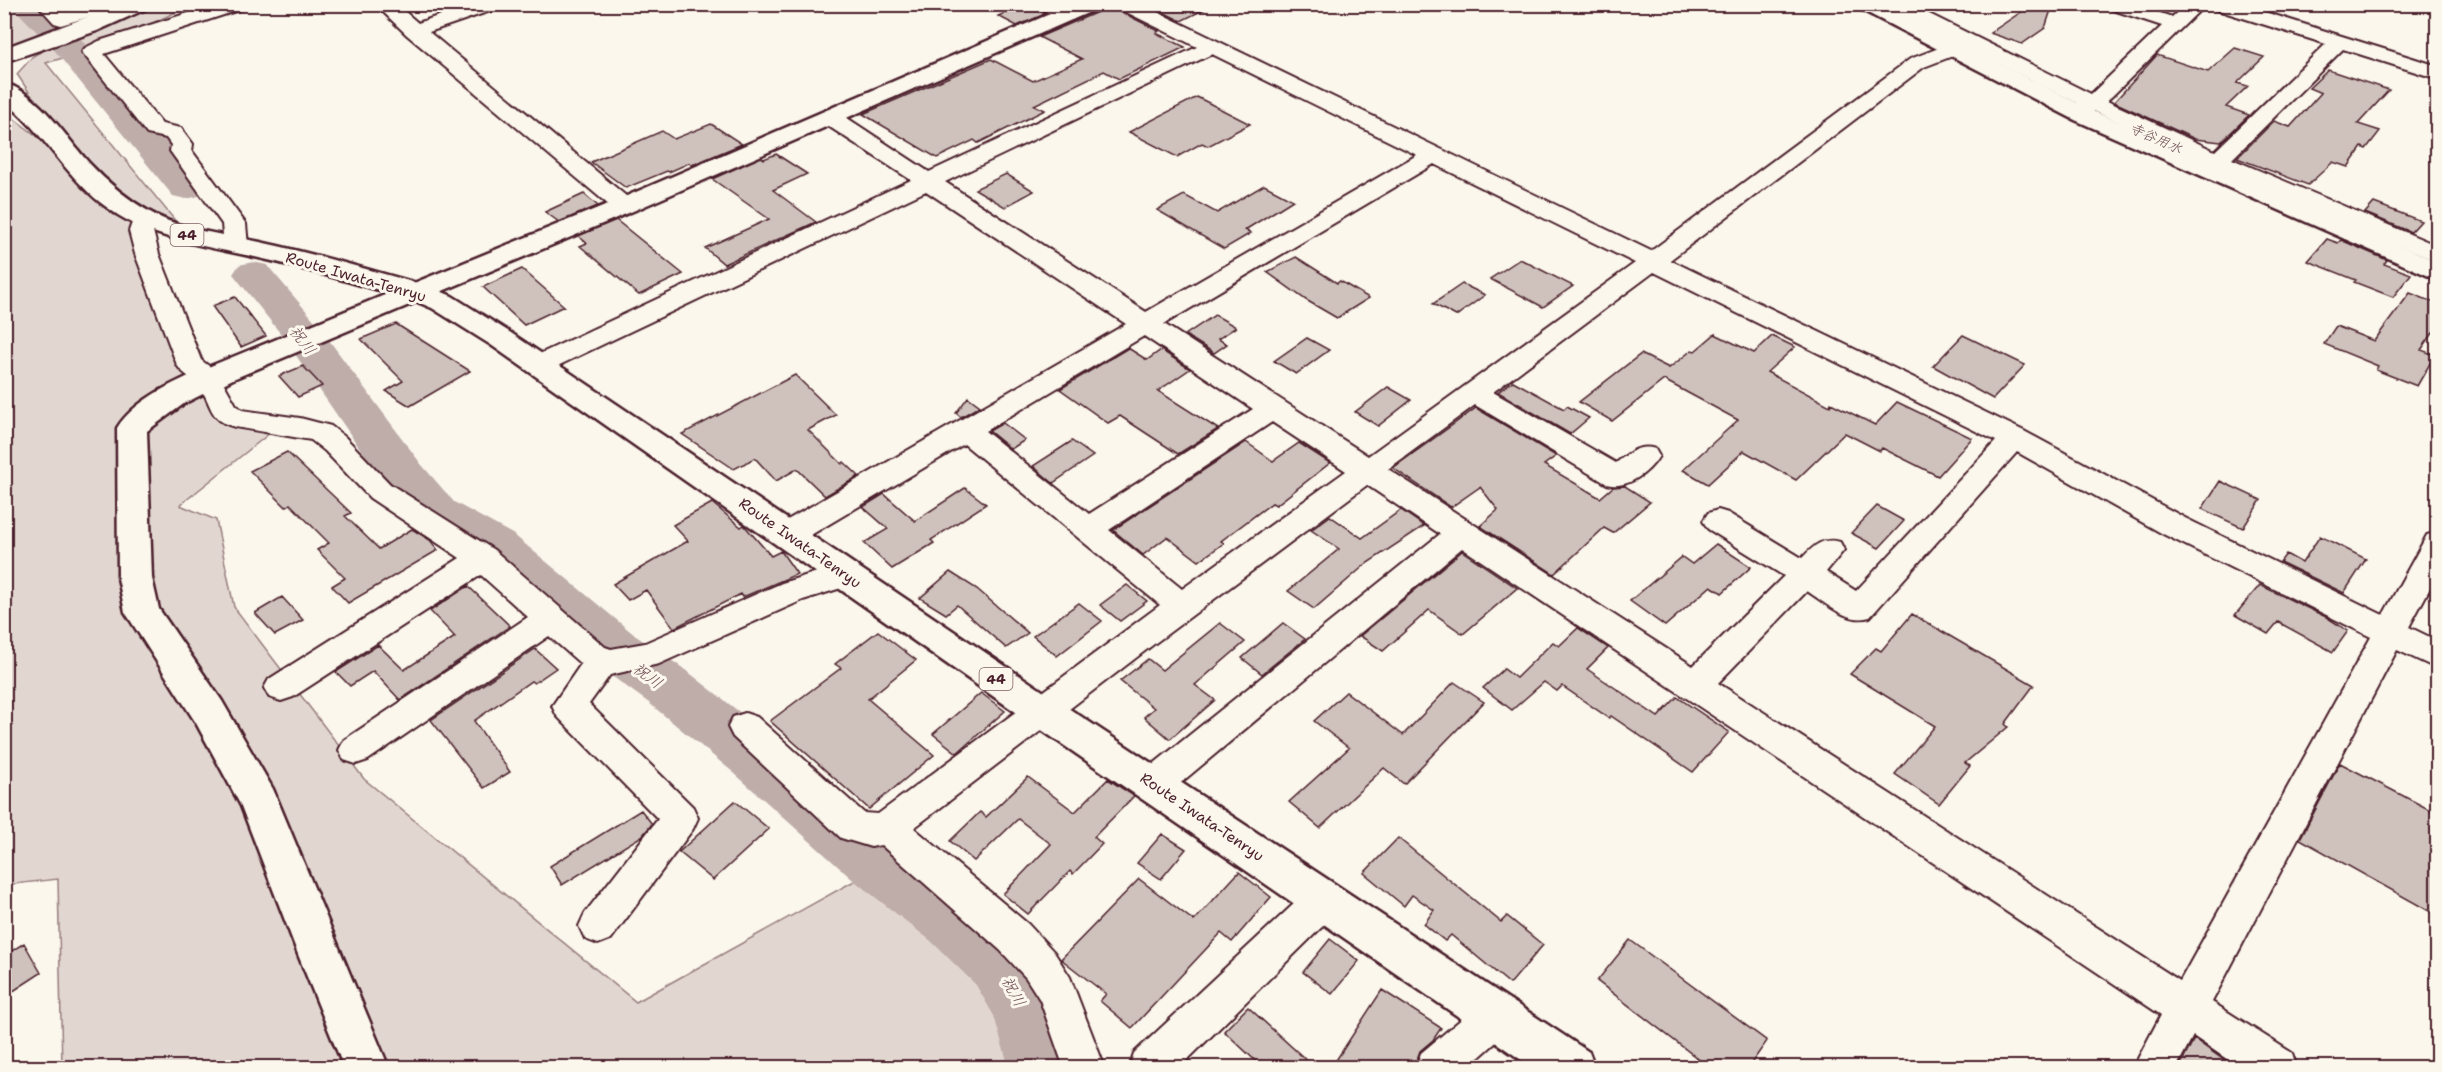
<svg xmlns="http://www.w3.org/2000/svg" width="2442" height="1072" viewBox="0 0 2442 1072" font-family="'Shantell Sans','Klee One',sans-serif">
  <style>
    .green { fill: #e2d7d0; stroke: #967b7e; stroke-width: 1.5 }
    .lines { fill: none; stroke-linecap: round; stroke-linejoin: round }
    .river { fill: #bfadaa; fill-rule: evenodd }
    .building { fill: #cfc2bc; stroke: #4a1f2b; stroke-width: 1.5 }
    .street-casing { stroke: #4a1f2b; stroke-width: 4 }
    .secondary-casing { stroke: #4a1f2b; stroke-width: 5 }
    .primary-casing { stroke: #4a1f2b; stroke-width: 5 }
    .street { fill: #fbf7ec; fill-rule: evenodd }
    .secondary { fill: #fbf7ec; fill-rule: evenodd }
    .primary { fill: #fbf7ec; fill-rule: evenodd }
    .labels { text-anchor: middle; stroke-width: 6; stroke-linejoin: round; paint-order: stroke }
    .far-water-label { font-size: 14px; font-style: italic; fill: #6d4a51; stroke: #fbf7ec }
    .shield { fill: #fbf7ec; stroke: #7f6065; stroke-width: 1.5 }
    .shield-label { font-size: 14px; font-weight: bold; fill: #4a1f2b }
    .street-label { font-size: 15px; fill: #4a1f2b; stroke: #fbf7ec }
    .water-label { font-size: 16px; font-style: italic; fill: #6d4a51; stroke: #fbf7ec }
  </style>
  <rect width="100%" height="100%" fill="#fbf7ec"/>
  <filter id="ink" filterUnits="userSpaceOnUse"><feTurbulence type="fractalNoise" baseFrequency=".0167" numOctaves="2"/><feDisplacementMap in="SourceGraphic" scale="12" xChannelSelector="R" yChannelSelector="G"/><feConvolveMatrix kernelMatrix="1 2 1 2 8 2 1 2 1" color-interpolation-filters="sRGB"/></filter>
  <g filter="url(#ink)">
    <!-- green -->
    <path class="green" d="M5,5H34L51,23L58,26L121,5L19,46H5Z
      M152,5H191L106,45L46,63L187,235L143,219L222,404L280,425L180,505L216,520L234,607L364,779L636,1002L874,870L994,1002L1019,1067H62L58,879L5,885L4,111L98,183L71,156L17,74L33,56L89,26L140,12Z"/>
    <g class="lines">
      <!-- river -->
      <path class="river" d="M10,4H44L79,37L199,180L205,188L199,196L186,199L173,196L55,51Z
        M253,262L267,265L314,320L421,464L454,502L514,535L636,636L687,671L774,739L894,841L975,899L1022,941L1047,982L1077,1068H1009L994,1016L976,985L931,941L852,879L734,773L649,703L598,666L478,561L420,526L387,488L284,338L233,274L239,265Z"/>
    </g>
    <!-- building -->
    <path class="building" d="M1026,4L1045,14L1017,26L998,16Z
      M1147,4H1215L1181,21Z
      M2033,4H2053L2045,28L2022,44L1990,33Z
      M1114,5L1117,10L1159,31L1156,33L1185,47L1119,79L1104,71L1034,105L1045,110L978,143L974,140L937,158L863,114L991,59L1033,81L1082,59L1039,37Z
      M2235,48L2264,57L2237,83L2248,86L2226,107L2249,115L2221,142L2195,139L2114,102L2157,55L2208,72Z
      M2328,70L2389,90L2358,124L2380,131L2366,149L2362,147L2348,167L2333,162L2308,185L2237,158L2274,121L2290,127L2321,93L2309,88Z
      M1197,97L1250,124L1208,146L1202,143L1177,157L1129,132Z
      M711,124L742,144L692,165L689,163L669,172L667,171L626,188L591,162L662,131L674,139Z
      M776,154L807,174L773,190L816,222L724,264L705,248L769,219L712,179L761,157L764,159Z
      M1006,174L1034,191L1005,207L975,189Z
      M1264,185L1293,200L1245,230L1251,233L1224,249L1157,210L1184,195L1217,213Z
      M584,194L598,206L559,222L545,212Z
      M2374,203L2421,221L2411,232L2365,213Z
      M616,220L683,274L639,295L580,246L587,243L578,236Z
      M2327,239L2338,243L2341,240L2387,260L2384,264L2411,274L2393,297L2354,282L2356,280L2308,261Z
      M1296,257L1337,283L1340,281L1369,298L1337,318L1306,300L1267,272Z
      M1520,259L1573,286L1543,307L1490,279Z
      M522,269L564,306L524,325L483,287Z
      M1462,284L1485,295L1456,316L1433,304Z
      M2410,293L2438,304V326L2421,350L2435,355L2417,386L2376,370L2378,366L2324,344L2336,326L2374,341Z
      M235,297L266,336L241,347L212,306Z
      M1215,315L1236,327L1218,339L1227,344L1214,353L1185,335Z
      M396,324L470,371L410,406L386,391L403,381L361,339Z
      M1715,334L1754,353L1772,336L1795,347L1767,372L1830,406L1831,403L1875,425L1897,402L1972,438L1938,476L1882,448L1880,451L1845,433L1796,480L1744,451L1708,484L1683,470L1738,420L1664,380L1612,421L1579,402L1641,354L1669,368L1692,350L1695,351Z
      M1963,335L2025,365L1993,399L1933,366Z
      M1307,338L1329,350L1296,374L1274,361Z
      M1128,348L1147,360L1161,350L1190,369L1158,391L1218,429L1178,454L1120,416L1108,423L1060,389Z
      M303,366L322,386L298,397L279,376Z
      M795,375L836,415L808,430L842,464L844,462L859,476L825,496L797,469L776,481L755,458L734,469L682,434Z
      M1513,381L1564,409L1567,406L1589,418L1570,434L1498,392Z
      M1388,387L1411,400L1378,426L1355,412Z
      M968,397L980,406L961,417L956,413Z
      M1476,408L1556,456L1544,465L1600,498L1613,487L1625,486L1650,502L1613,533L1604,528L1554,574L1480,526L1498,510L1480,487L1451,507L1393,468Z
      M1003,423L1025,440L1011,449L989,431Z
      M1072,441L1093,456L1053,483L1033,466Z
      M1246,442L1273,461L1299,443L1330,463L1276,505L1272,503L1221,541L1224,543L1199,561L1167,537L1143,555L1113,530Z
      M287,452L351,513L345,516L379,549L412,529L430,540L438,550L348,603L332,586L345,578L317,550L329,543L290,504L286,507L250,471Z
      M2220,481L2261,500L2243,528L2202,509Z
      M965,488L986,504L931,540L934,543L892,569L864,543L888,529L863,507L884,494L915,521Z
      M712,503L741,527L744,525L771,556L781,551L797,574L743,597L741,594L674,628L646,590L628,600L613,584L688,541L673,525Z
      M1877,506L1904,521L1879,548L1851,533Z
      M1401,510L1424,526L1366,564L1314,609L1288,591L1339,549L1311,530L1330,516L1362,538Z
      M2320,536L2366,559L2344,593L2280,562L2286,554L2302,563Z
      M1716,544L1751,567L1722,593L1711,586L1665,626L1630,601L1682,557L1692,564Z
      M1462,551L1517,588L1463,634L1429,610L1383,651L1360,636Z
      M950,572L977,589L1028,633L1006,648L957,605L946,614L920,598Z
      M1127,585L1147,601L1120,621L1100,605Z
      M2260,585L2328,618L2348,631L2333,652L2278,622L2268,634L2235,615Z
      M468,586L510,626L400,700L373,671L350,686L336,672L378,645L404,670L455,637L430,611Z
      M282,597L303,620L275,635L255,613Z
      M1079,603L1102,621L1057,656L1033,636Z
      M1912,614L2034,685L2005,724L2008,727L1965,763L1970,766L1939,804L1895,774L1935,726L1850,674L1876,648L1881,651Z
      M1220,623L1245,642L1195,685L1215,700L1170,739L1144,717L1154,708L1120,681L1148,659L1162,670Z
      M1283,623L1305,639L1262,674L1242,658Z
      M1578,628L1608,648L1587,669L1658,717L1677,697L1729,732L1693,772L1611,716L1609,718L1562,686L1557,691L1544,682L1512,710L1483,688L1504,669L1516,678L1553,642L1559,646Z
      M878,631L916,660L868,699L934,755L869,809L770,721L841,668L835,664Z
      M535,649L556,668L534,683L531,681L474,721L510,772L484,788L431,720Z
      M1454,682L1484,702L1404,784L1384,768L1320,828L1289,802L1349,748L1314,721L1346,692L1403,735Z
      M981,693L1005,711L957,753L933,734Z
      M2340,763L2438,814V916L2300,839Z
      M1028,777L1075,812L1108,779L1134,796L1094,837L1102,844L1073,874L1070,871L1028,914L1003,894L1051,844L1018,819L974,861L950,841L980,812L986,817Z
      M735,801L769,829L713,880L679,852Z
      M641,810L652,824L642,836L562,885L550,866Z
      M1162,834L1186,849L1161,879L1137,863Z
      M1398,838L1501,922L1507,916L1543,945L1510,984L1451,935L1445,941L1424,924L1434,910L1412,895L1404,906L1364,873Z
      M1239,872L1271,897L1232,942L1221,933L1132,1028L1100,1001L1106,994L1061,959L1139,879L1194,921Z
      M1330,939L1359,961L1332,994L1303,972Z
      M1630,940L1767,1041L1748,1068H1710L1597,981Z
      M24,943L41,973L4,997V956Z
      M1382,990L1441,1028L1433,1040L1420,1051L1414,1068H1331Z
      M1248,1007L1315,1068H1263L1224,1031Z
      M2194,1039L2235,1068H2179Z"/>
    <g class="lines">
      <!-- street casing -->
      <g class="street-casing">
        <path id="street" d="M37,4H57L65,12L90,4H121L119,8L61,25L54,23Z
          M217,4H247L245,8L104,54L162,124L181,128L193,144L192,151L246,224L248,246L244,251L236,253L228,251L224,246L222,224L170,151L171,145L166,138L147,134L82,52L85,48L99,41Z
          M375,4H396L418,23L472,4H501L499,8L429,32L632,201L636,206L632,211L624,213L616,211L407,35Z
          M1038,4H1062L1077,15L1074,19C1062,22 1046,14 1038,4Z
          M1116,4H1141L1651,251L1910,59L1944,46H1958L1961,50L1958,54L1924,67L1670,260L2024,431L2185,518L2383,615L2427,535L2438,532V573L2409,627L2438,641V669L2397,650L2212,1002L2292,1053L2297,1068H2240L2193,1036L2176,1068H2133L2161,1015L1462,548L1165,796L1153,800L1141,796L1135,785L1141,774L1440,534L1367,485L1154,644L914,828L1028,924L1054,952L1070,977L1105,1068H1064L1040,1000L1026,978L1000,950L881,845L871,847L841,838L733,737L728,727L733,717L745,713L757,717L864,813L878,814L1160,605L964,444L799,542L788,545L777,542L773,534L777,526L1126,324L926,191L549,370L540,372L531,370L527,364L531,358L911,180L822,122L819,117L822,112L830,111L838,112L929,172L1197,47L1118,8ZM1212,54L1417,155L1146,312L945,182ZM1434,164L1635,263L1368,456L1164,324ZM1654,272L1996,441L1856,591L1826,572L1844,550L1840,542C1822,537 1814,546 1802,558L1728,513L1718,510L1708,513L1703,521L1708,529L1784,576L1693,666L1388,469L1475,405L1607,484C1626,490 1649,473 1659,456L1655,449C1638,444 1629,453 1616,463L1493,392ZM1144,336L1253,409L1089,514L985,431ZM1272,422L1346,471L1182,589L1109,530ZM2017,452L2163,534L2371,637L2180,981L1718,683L1807,591C1826,603 1847,624 1870,617Z
          M1884,4H1909L2091,94L2162,26L2107,8L2105,4H2134L2172,17L2186,4H2206L2107,101L2215,151L2326,44L2211,8L2209,4H2239L2438,66V79L2343,49L2232,159L2438,246V262L2210,166L2094,111L2078,118L2071,116L2067,112L2077,103L1886,8Z
          M143,212L151,214L155,219L153,231L159,254L201,360L218,373L236,405L242,410L300,418L331,426L345,437L390,484L494,550L605,647L611,649L645,643L782,583L846,563L857,567L861,575L857,583L803,600L659,664L610,675L589,704L693,807L698,818L693,829L611,939L598,944L585,939L579,926L585,913L658,819L557,716L552,706L581,664L549,636L368,760L356,764L344,760L339,750L344,740L528,617L481,575L293,697L281,701L269,697L264,688L269,679L460,558L370,498L325,451L311,440L235,427C207,420 213,403 198,385C192,377 182,374 177,365L135,254L129,231L135,214Z
          M1325,882L1338,887L1344,899L1338,911L1179,1068H1129L1134,1053L1312,887Z
          M1497,995L1511,1001L1517,1015L1511,1029L1467,1068H1416L1421,1053L1483,1001Z"/>
      </g>
      <!-- secondary casing -->
      <g class="secondary-casing">
        <path id="secondary" d="M122,4H151L148,8L97,31L4,62V48Z
          M1073,4H1102L1099,8L633,211L233,379L185,403L147,431L152,578L159,609L222,701L273,789L389,1068H344L299,957L241,806L196,723L125,612L118,578L117,428C136,397 181,380 213,365L615,201Z
          M1855,4H1882L2091,110L2438,262V280L2075,120L1858,8Z"/>
      </g>
      <!-- primary casing -->
      <g class="primary-casing">
        <path id="primary" d="M4,83C38,92 67,139 90,164C108,183 127,199 150,212C183,231 223,234 260,242C316,254 372,271 428,286L452,296L511,333L1053,698L1589,1052L1595,1068H1533L1027,720L491,345L432,308L408,298C359,285 309,269 259,258C204,245 147,240 101,203C64,174 42,130 4,101Z"/>
      </g>
      <!-- street -->
      <use href="#street" class="street"/>
      <!-- secondary -->
      <use href="#secondary" class="secondary"/>
      <!-- primary -->
      <use href="#primary" class="primary"/>
    </g>
  </g>
  <g class="labels">
    <!-- far-water labels -->
    <g class="far-water-label">
      <text transform="translate(2156 138) rotate(24)" y="5">寺谷用水</text>
    </g>
    <!-- shield labels -->
    <g class="shield">
      <rect x="170.5" y="224" width="33" height="22" rx="4.5"/>
      <rect x="979.5" y="668" width="33" height="22" rx="4.5"/>
    </g>
    <g class="shield-label">
      <text x="187" y="240">44</text>
      <text x="996" y="684">44</text>
    </g>
    <!-- street labels -->
    <g class="street-label">
      <text transform="translate(356 277) rotate(16)" y="5">Route Iwata-Tenryu</text>
      <text transform="translate(800 543) rotate(35)" y="5">Route Iwata-Tenryu</text>
      <text transform="translate(1202 817) rotate(34)" y="5">Route Iwata-Tenryu</text>
    </g>
    <!-- water labels -->
    <g class="water-label">
      <text transform="translate(303 340) rotate(52)" y="6">祝川</text>
      <text transform="translate(648 675) rotate(37)" y="6">祝川</text>
      <text transform="translate(1014 991) rotate(61)" y="6">祝川</text>
    </g>
  </g>
  <!-- margin -->
  <rect width="2442" height="1072" fill="none" stroke="#fbf7ec" stroke-width="24"/>
  <rect x="12" y="12" width="2418" height="1048" fill="none" stroke="#4a1f2b" stroke-width="2" filter="url(#ink)"/>
</svg>
